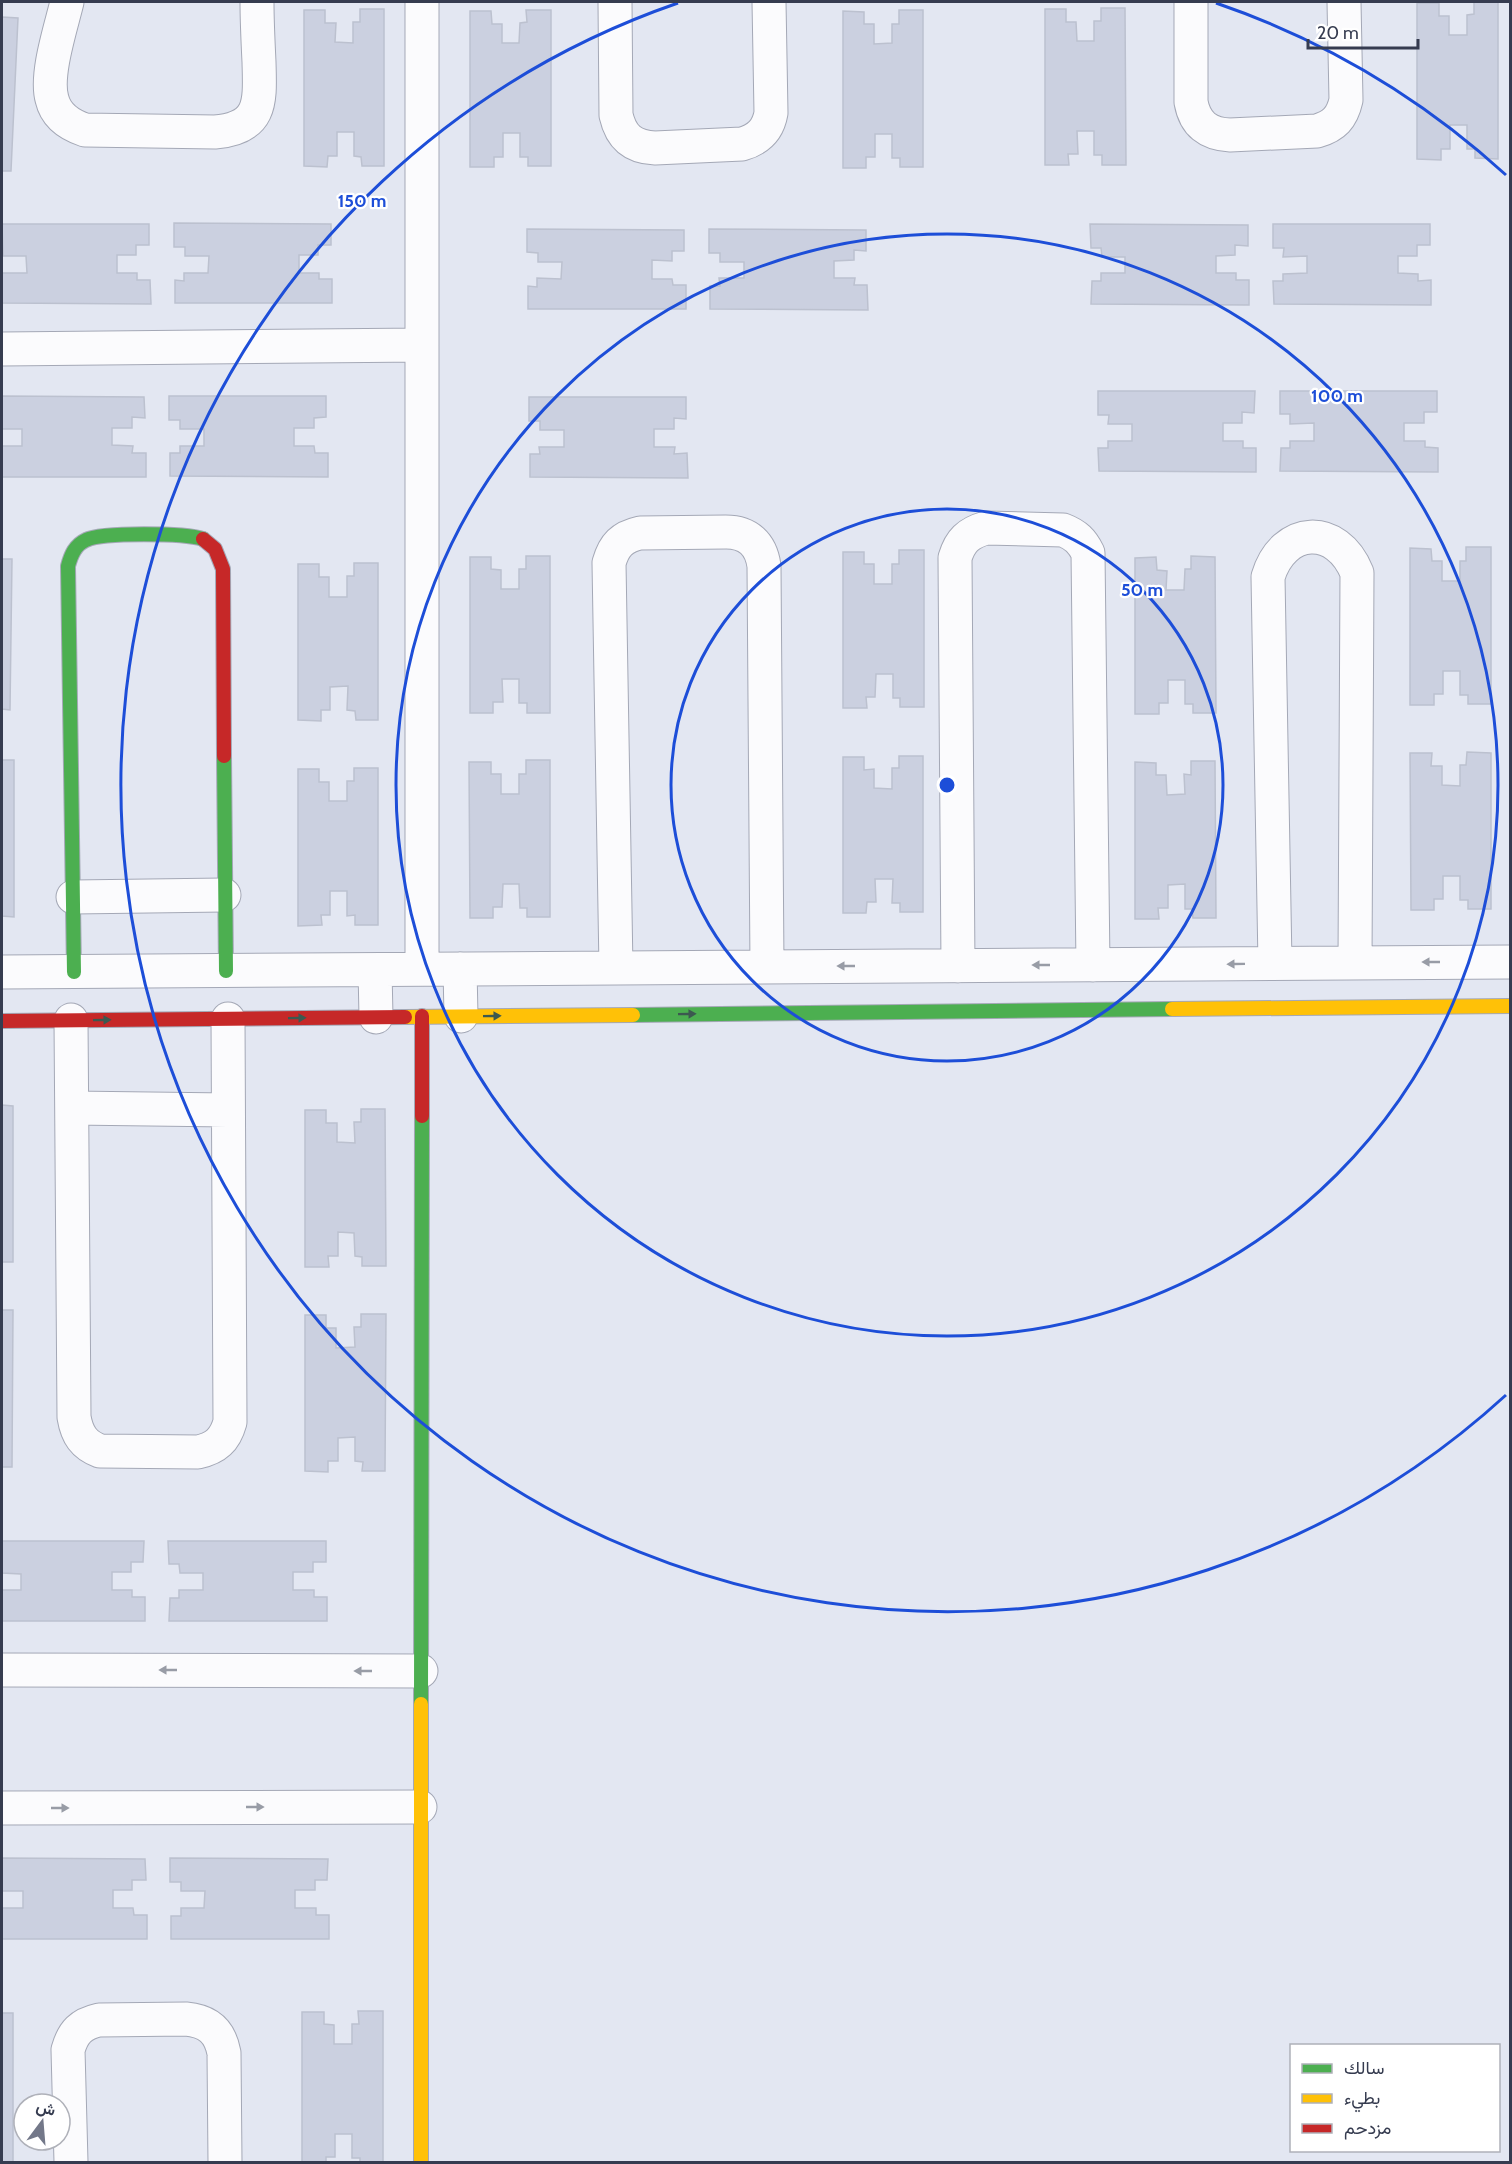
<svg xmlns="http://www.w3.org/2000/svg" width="1512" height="2164" viewBox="0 0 1512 2164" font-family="Cabin,Vazirmatn,sans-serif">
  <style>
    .building { fill: #cbd0e0; stroke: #bcc1cf; stroke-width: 1.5 }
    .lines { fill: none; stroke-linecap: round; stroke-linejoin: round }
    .street-casing { stroke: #a4a8b6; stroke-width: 35 }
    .fast-casing { stroke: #a4a8b6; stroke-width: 16 }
    .slow-casing { stroke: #a4a8b6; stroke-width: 16 }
    .jam-casing { stroke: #a4a8b6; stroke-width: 16 }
    .street { stroke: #fbfbfd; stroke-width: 33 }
    .fast { stroke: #4caf50; stroke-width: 14 }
    .slow { stroke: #ffc107; stroke-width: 14 }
    .jam { stroke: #c62828; stroke-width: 14 }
    .oneway { fill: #989ca6 }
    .oneway2 { fill: #3c5950 }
    .ring { fill: none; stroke: #1d4ed8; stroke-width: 3 }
    .centre { fill: #1d4ed8; stroke: #fff; stroke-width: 3 }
    .ring-label { font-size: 18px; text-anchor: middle; font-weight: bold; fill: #1d4ed8; stroke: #fff; stroke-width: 4.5; stroke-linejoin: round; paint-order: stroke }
  </style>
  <rect width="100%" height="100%" fill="#e3e7f2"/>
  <!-- building -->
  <path class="building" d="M1474,2H1498V159L1475,158V149H1467V125H1450V149H1441V160L1417,159V3H1439V16H1449V35H1467V15L1474,14Z
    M1101,8H1125L1126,165H1102V155H1094V131H1077L1078,154H1068L1069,165H1045V9H1066V22H1076L1077,41H1094V21H1101Z
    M360,9H384V166H362L361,157L354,156V132H337V156H328L327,167L304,166V10H325V23H336L335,42L353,43V22H360Z
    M526,10H551V166H528V157H520V133H503V157H494V167H470V11H491L492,24H502V43H519L520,23L527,22Z
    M899,10H923V167H900V158H892V134H875V157H866V168H843V11L864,12V24H874V44L892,43V24H899Z
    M2,17L18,18L11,171H2Z
    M174,223L331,224V245H318V255H299V273H319V279H332V303H175V280L184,281V273H208L209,256H185V247H174Z
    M2,224H149V245H136V255H117V273H137V280H150L151,304L2,303V273H27L26,256H3Z
    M1090,224L1248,225V246L1235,245V255L1216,256V273H1236V280H1249V305L1091,304L1092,281H1101V273H1125V257H1102L1101,248H1091Z
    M1273,224H1430V245H1417V256H1398V273L1418,274V281L1431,280V305L1274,304L1273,281H1283V274L1307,273V256L1283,257L1284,248H1273Z
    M527,229L684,230V251H672V261L652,260V279H672L673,285H686V309H528V286L537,287V278L561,279L562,262H538V253L527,252Z
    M709,229L866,230V251L854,250V260L834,261V278H855L854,285H867L868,310L710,309V286H720L719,278H744V262H720V253H709Z
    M1098,391H1255L1254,413L1242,412V423H1223V441H1243V448H1256V472L1099,471L1098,448H1108V441H1132V424H1108L1109,415H1098Z
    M1280,391H1437V412H1424V423H1404V441H1425V447L1438,448V472L1280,471L1281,448H1290V441H1314V423L1290,424V414H1280Z
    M2,396L144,397L145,418L132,417V428H112V445L133,446L132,453H146V477H2V446H22V429H2Z
    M169,396H326V417L314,418V428H294V446H314L315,453H328V477L170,476V453H180V446H204V429H180V420H169Z
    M529,397H686V419L674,418V429H654V447H675L674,454L687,453L688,478L530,477V454H540L539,447H564V430H540V421H529Z
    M1466,547H1491V704H1468V695H1460V671H1443V694H1434V705H1410V548L1431,549L1432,561H1442V581H1460V561H1466Z
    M899,550H924V707H900V698H893V674H876L875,697H866L867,708H843V552H864V564H874V584H892V564H899Z
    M526,556H550V713H527V703H519V679H502L503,702H493V713H470V557H491V569L501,570V589H519V569H526Z
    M1191,556L1215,557L1216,713H1193V704H1185V680H1168V703H1159V714H1135V558L1156,557L1157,570L1167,571L1166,590H1184L1185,569H1191Z
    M2,559H12L10,710L2,709Z
    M354,563H378V720H356L355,711L347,710L348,686L330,687V710H321V721L298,720V564H319V577H329V597H347V576H354Z
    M1467,752L1491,753V909H1468V900H1460V876H1443V899H1434V910H1411L1410,753H1432L1431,766H1442V785L1460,786V765H1466Z
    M899,756H923V912H900V903H892L893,879H875L876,902H867L866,913H843V757H864V770L874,769V788L892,789V768H899Z
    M2,760H14V917L2,916Z
    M526,760H550V917H527V908H520L519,884H503L502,907H493V918H470L469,762H491V774H501V794H519V774H526Z
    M1191,761H1215L1216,918H1193L1192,909H1185V884L1168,885V908H1158L1159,919H1135V762L1156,763V775H1166L1167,795L1185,794L1184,774L1191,775Z
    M354,768H378V925H355V915L347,916V891H330V915H321L322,925L298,926V769H319V782H329V801H347V781H354Z
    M2,1105L13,1106V1262H2Z
    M361,1109H385L386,1266H362V1257L355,1256L354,1233L338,1232V1256H328L329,1267H305V1110H326V1123H337V1142L355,1143L354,1122H361Z
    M2,1310H13L12,1467H2Z
    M361,1314H386L385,1471H362L363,1462L355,1461V1437L338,1438V1461H328V1472L305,1471V1315H326V1328H336V1348L355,1347L354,1327H361Z
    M2,1541H144L143,1562H131V1572H112V1590H132V1597H145V1621H2V1590H21V1574L2,1573Z
    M168,1541H326V1562H313V1572H293V1590H314V1597H327V1621H169L170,1598H179V1590H203V1573H180L179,1564H169Z
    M2,1858L145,1859L146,1880H132V1890H113V1908H133L134,1915H147V1939H2V1908H23V1891H2Z
    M170,1858L328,1859L327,1880H315V1890H295V1908H316V1915H329V1939H171V1916H181V1908H204L205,1891H181V1882H170Z
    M358,2011H383V2162H360V2158H352V2134H335V2157H326V2162H302V2012H324V2024L334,2025V2044H352V2024H359Z
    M2,2013H13V2162H2Z"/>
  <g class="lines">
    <!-- street casing -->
    <g class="street-casing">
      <path id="street" d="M67,2C61,27 45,75 52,99C56,116 70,125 85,130L215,132C263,128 260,101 259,62C258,42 257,22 257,2
        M615,2L616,115C621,137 632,147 655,148L742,144C759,139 768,130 771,113L769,2
        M1191,2V102C1195,124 1208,134 1230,135L1317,131C1334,126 1342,118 1346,100L1344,2
        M2,349L422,345
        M73,897L224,895
        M1275,963L1268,577C1283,526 1337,523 1357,573L1355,962
        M958,966L955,558C960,541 968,533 986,528L1063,530C1076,535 1082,541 1088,553L1093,965
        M616,968L609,563C614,545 622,537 640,533L726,532C748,532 761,544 764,566L767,967
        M422,969V2
        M460,969L461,1016
        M375,970L376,1017
        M2,972L1510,962
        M71,1020L74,1417C77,1435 84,1445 100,1451L198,1452C216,1448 225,1440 230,1422L228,1019
        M72,1108L228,1110
        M2,1670L421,1671
        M2,1808L420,1807
        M71,2162L68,2050C73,2032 81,2024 99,2020L186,2019C208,2021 220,2031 224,2053L225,2162"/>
    </g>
    <!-- fast casing -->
    <g class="fast-casing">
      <path id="fast" d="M224,756L226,971
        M74,972L68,566C71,555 75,545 86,540C102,532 185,533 203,539
        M633,1015L1172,1009
        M421,1704L422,1116"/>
    </g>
    <!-- slow casing -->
    <g class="slow-casing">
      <path id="slow" d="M1172,1009L1510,1006
        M405,1017L633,1015
        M421,2162V1704"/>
    </g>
    <!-- jam casing -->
    <g class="jam-casing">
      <path id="jam" d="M203,539L215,549L223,569L224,756
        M2,1021L405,1017
        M422,1116V1016"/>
    </g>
    <!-- street -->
    <use href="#street" class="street"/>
    <!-- fast -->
    <use href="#fast" class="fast"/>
    <!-- slow -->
    <use href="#slow" class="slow"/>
    <!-- jam -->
    <use href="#jam" class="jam"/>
  </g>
  <!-- one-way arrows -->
  <defs><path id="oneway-solid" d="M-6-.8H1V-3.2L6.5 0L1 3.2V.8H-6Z" transform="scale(1.5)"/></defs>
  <g class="oneway">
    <use href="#oneway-solid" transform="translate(1431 962) rotate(180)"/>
    <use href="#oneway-solid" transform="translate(1236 964) rotate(179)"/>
    <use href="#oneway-solid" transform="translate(1041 965) rotate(180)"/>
    <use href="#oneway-solid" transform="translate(846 966) rotate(180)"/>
    <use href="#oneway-solid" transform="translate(168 1670) rotate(-180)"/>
    <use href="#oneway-solid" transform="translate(363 1671) rotate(-180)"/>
    <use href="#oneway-solid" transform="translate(255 1807)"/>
    <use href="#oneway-solid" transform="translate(60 1808)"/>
  </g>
  <g class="oneway2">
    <use href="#oneway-solid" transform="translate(687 1014) rotate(-1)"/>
    <use href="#oneway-solid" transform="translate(492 1016) rotate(-1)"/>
    <use href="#oneway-solid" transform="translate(297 1018) rotate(-1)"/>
    <use href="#oneway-solid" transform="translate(102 1020) rotate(-1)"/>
  </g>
  <!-- distance rings -->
  <g class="ring">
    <circle cx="947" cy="785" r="276"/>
    <circle cx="947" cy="785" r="551"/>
    <path d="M1506 1395A827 827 0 1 1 678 3M1216 3A827 827 0 0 1 1506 175"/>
  </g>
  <circle cx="947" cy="785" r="9" class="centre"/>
  <g class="ring-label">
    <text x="362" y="207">150 m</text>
    <text x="1337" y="402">100 m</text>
    <text x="1142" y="596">50 m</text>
  </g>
  <!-- border -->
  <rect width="1512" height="2164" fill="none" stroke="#363c50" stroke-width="6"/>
  <!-- legend -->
  <rect x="1290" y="2044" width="210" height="108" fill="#ffffff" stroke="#afb1b9" stroke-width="1.5"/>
  <rect x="1302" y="2064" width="30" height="9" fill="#4caf50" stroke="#afb1b9" stroke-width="1.5"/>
  <text x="1344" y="2074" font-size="18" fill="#363c50">سالك</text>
  <rect x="1302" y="2094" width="30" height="9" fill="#ffc107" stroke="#afb1b9" stroke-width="1.5"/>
  <text x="1344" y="2104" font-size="18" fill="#363c50">بطيء</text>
  <rect x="1302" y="2124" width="30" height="9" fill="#c62828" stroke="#afb1b9" stroke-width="1.5"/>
  <text x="1344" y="2134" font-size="18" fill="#363c50">مزدحم</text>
  <!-- north arrow -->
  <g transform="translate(42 2122) rotate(16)"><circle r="28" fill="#ffffff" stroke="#afb1b9" stroke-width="1.5"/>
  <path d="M0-4.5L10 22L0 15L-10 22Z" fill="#737889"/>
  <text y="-9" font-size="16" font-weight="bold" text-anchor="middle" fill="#363c50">ش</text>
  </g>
  <!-- scale -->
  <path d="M1308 39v9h110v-9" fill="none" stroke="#363c50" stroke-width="3"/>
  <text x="1317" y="39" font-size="18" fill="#363c50" stroke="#ffffff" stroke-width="4.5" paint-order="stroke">20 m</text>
</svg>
